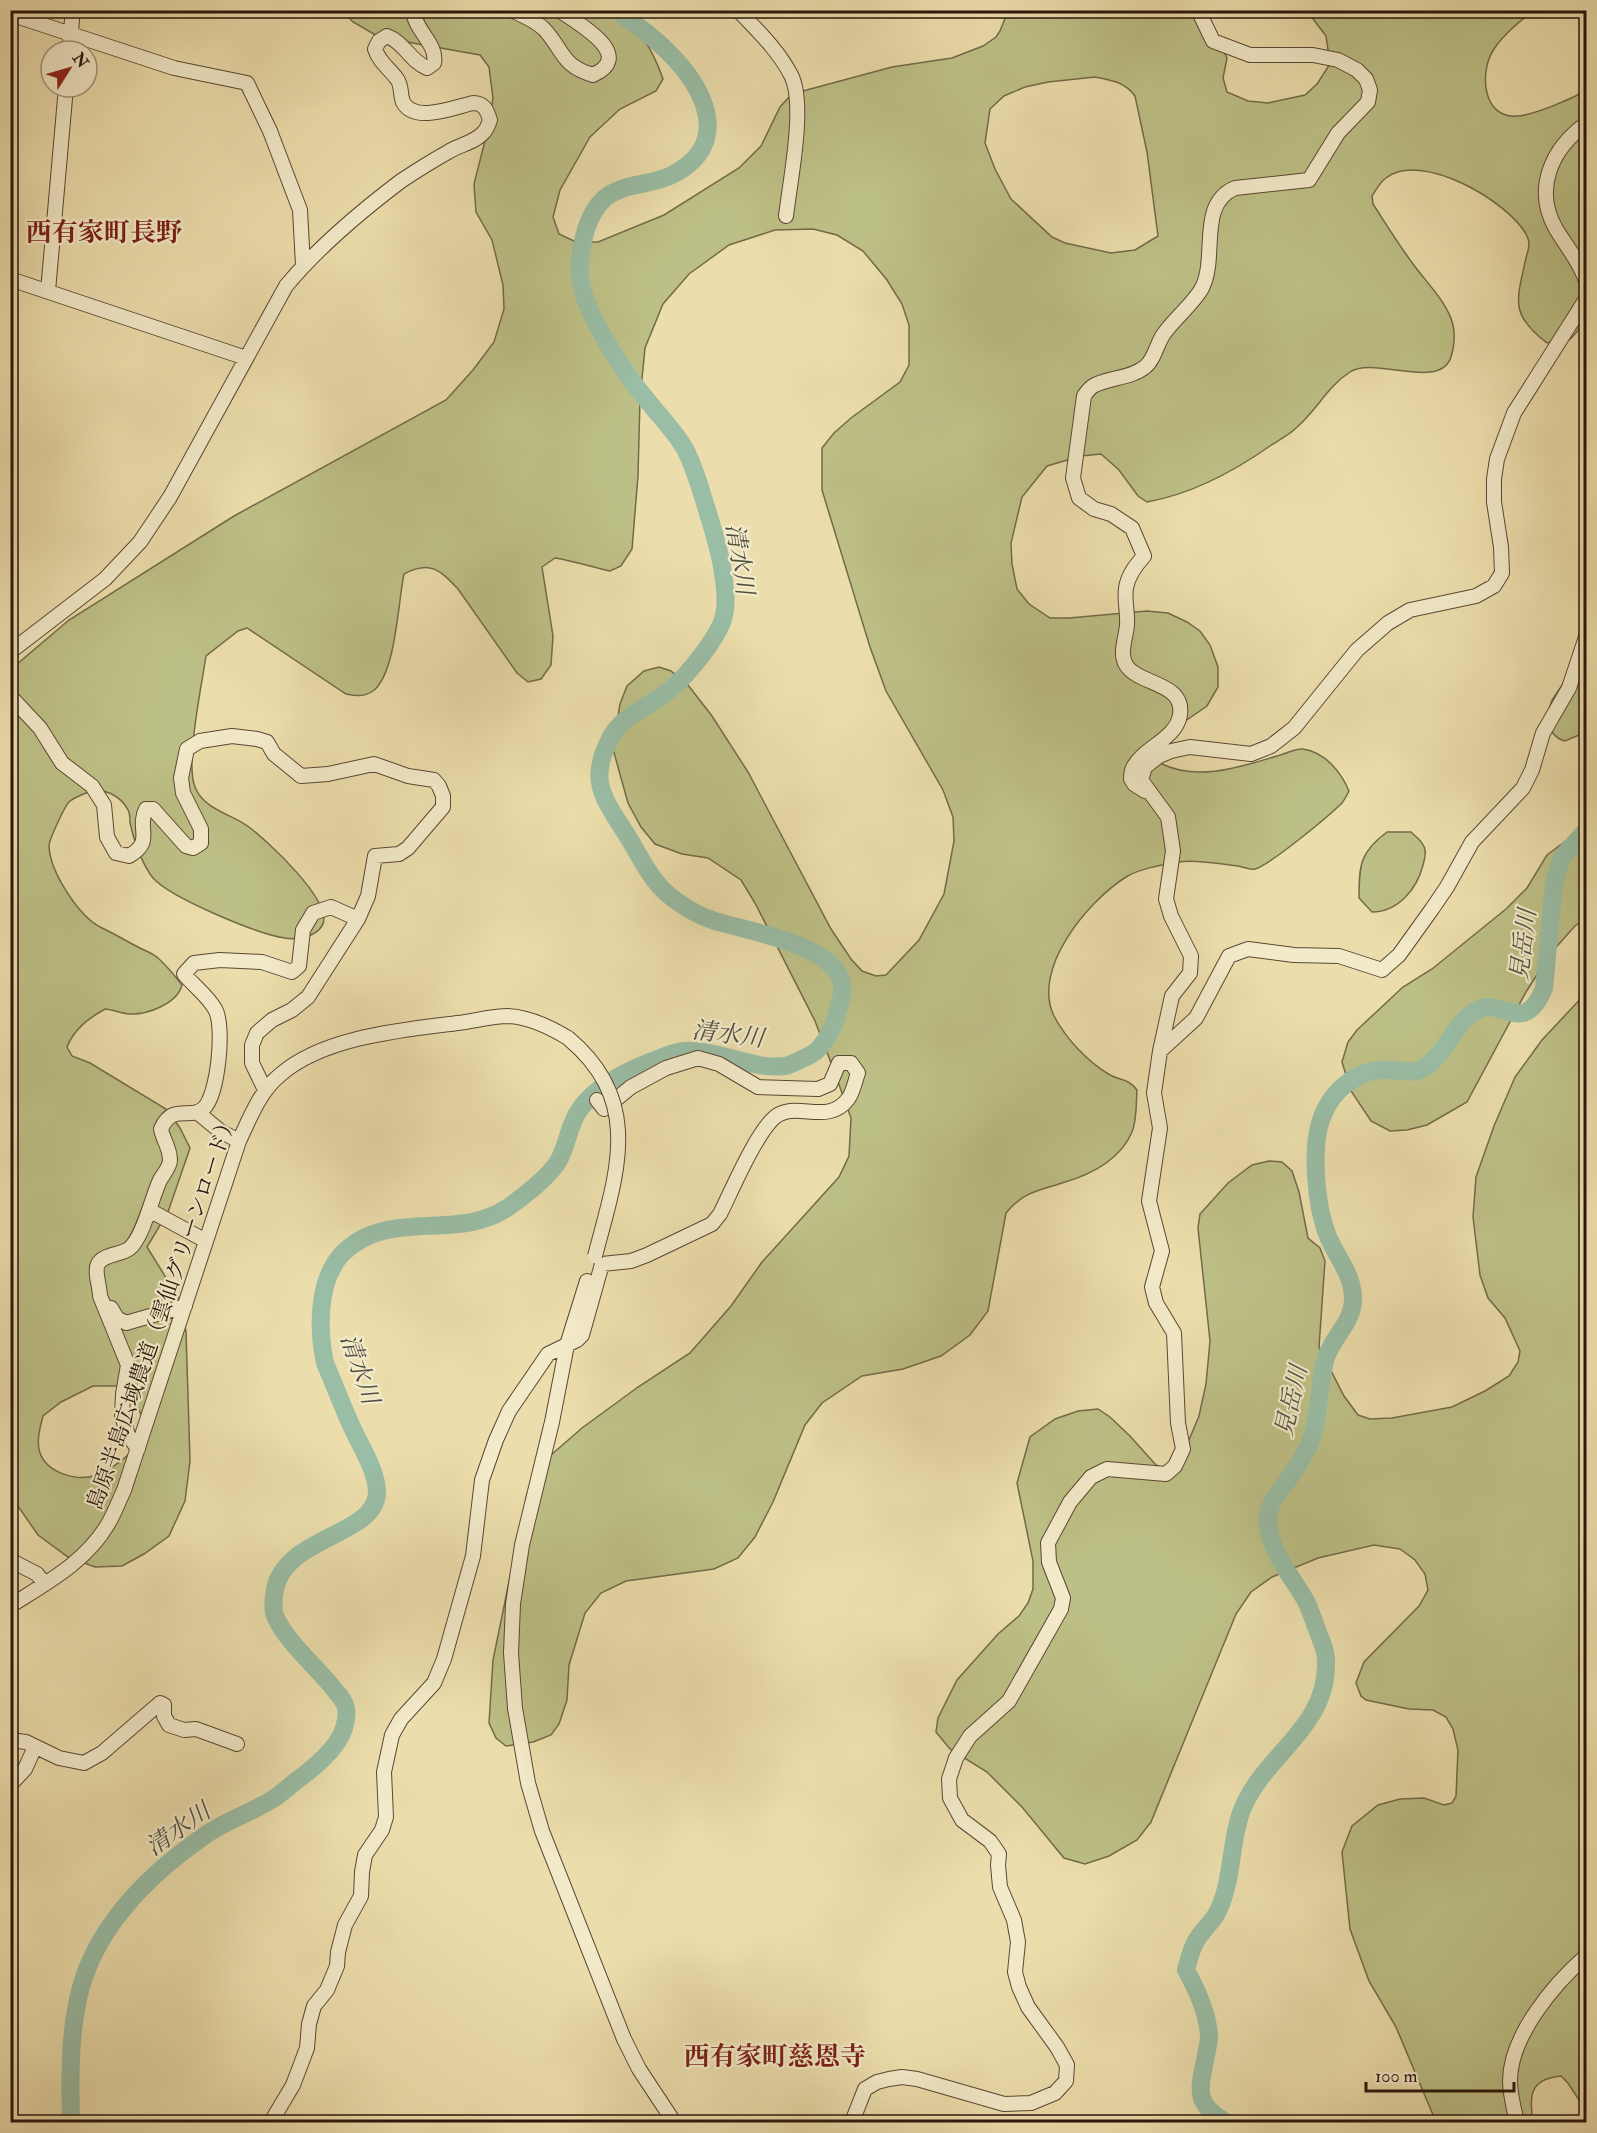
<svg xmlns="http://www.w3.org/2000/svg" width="1597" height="2133" viewBox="0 0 1597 2133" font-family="'IM FELL Double Pica','Noto Serif JP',serif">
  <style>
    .green { fill: #bdc086; stroke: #736a49; stroke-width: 1.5; fill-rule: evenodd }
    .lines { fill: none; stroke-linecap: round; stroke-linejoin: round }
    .river { stroke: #99bda5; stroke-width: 18 }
    .minor-casing { stroke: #5a4734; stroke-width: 16 }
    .minor { stroke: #f3eac9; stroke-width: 14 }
    .minor-bridge-casing { stroke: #5a4734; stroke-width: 16; stroke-linecap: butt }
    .minor-bridge { stroke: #f3eac9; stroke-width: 14 }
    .labels { text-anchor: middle; stroke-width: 4.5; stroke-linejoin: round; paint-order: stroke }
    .street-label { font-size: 22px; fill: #29150c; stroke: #f3eac9 }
    .water-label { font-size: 24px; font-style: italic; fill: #505042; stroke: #f3eac9 }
    .quarter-label { font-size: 26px; font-weight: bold; fill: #7a1f14; stroke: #f3eac9 }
  </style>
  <rect width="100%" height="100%" fill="#ecdeac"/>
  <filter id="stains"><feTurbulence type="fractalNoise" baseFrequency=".00333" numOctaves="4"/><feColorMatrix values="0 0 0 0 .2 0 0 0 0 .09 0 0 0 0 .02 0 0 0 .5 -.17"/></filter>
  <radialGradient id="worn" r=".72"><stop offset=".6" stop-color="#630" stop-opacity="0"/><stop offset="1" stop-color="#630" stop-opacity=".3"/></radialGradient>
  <!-- green -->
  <path class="green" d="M342,11H613C642,33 651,45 663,79L656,91L620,109L590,137L560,190L553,217L559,234L576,242H598L664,215L739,168L761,146L780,107L792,94L892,67L952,58L983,46L996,37L1000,31L1008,11H1204L1227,58L1223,78L1227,92L1248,101L1268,103L1305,95L1317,84L1330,64L1326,36L1307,11H1533C1519,22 1504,34 1494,49C1479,71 1482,119 1517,116C1535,115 1570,99 1586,91V307C1582,323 1579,335 1564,343L1559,340L1547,343C1509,314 1517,300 1526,258C1528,250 1531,244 1527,236C1510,202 1421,150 1386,178C1380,182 1376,190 1372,196L1373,204C1386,224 1399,245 1413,264C1426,282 1448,303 1453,325C1455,334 1454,347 1451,357C1440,391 1374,356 1350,372C1328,386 1316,411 1296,428C1289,435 1279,440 1270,446C1233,472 1192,494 1147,502L1138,496L1119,470L1101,454L1081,456L1047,466L1022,497L1011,543L1012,564L1017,589L1029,604L1050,618H1069L1147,611L1168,613L1187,622L1200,631L1210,645L1218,667V687L1207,706L1162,737L1160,763C1197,782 1240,767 1277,756C1285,754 1296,748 1303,749C1325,752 1341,772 1349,791C1347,795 1345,799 1342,803C1330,815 1270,865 1255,869C1250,870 1243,867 1238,866C1222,864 1194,859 1179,862C1162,865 1141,868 1126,877C1088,901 1031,969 1054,1016C1066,1039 1088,1062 1110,1075C1121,1081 1128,1078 1137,1090C1136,1103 1137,1120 1132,1132C1120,1160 1090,1175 1062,1183C1038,1191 1023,1192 1006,1213L988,1311L970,1335L941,1356L903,1369L862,1376L822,1403L805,1425L773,1502L755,1537L738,1558L714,1569L626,1581L601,1593L585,1613L569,1665L567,1700L559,1724L551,1735L533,1742L506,1746L496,1738L489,1723L493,1660L527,1494L551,1455L582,1428L638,1387L690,1353L731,1306L762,1262L839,1177L849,1156L851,1118L833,1068L815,1021L755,903L741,880L708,858L682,854L655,844L641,827L628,803L613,749L620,704L627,686L644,671L659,667L671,671L688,685L712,716L748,772L831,929L851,959L862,971L876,976L886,975L919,940L944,894L954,841L953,817L943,790L886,691L870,647L822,490V448L834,433L851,418L900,382L909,365V325L902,304L887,280L863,251L837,235L813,229L775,230L729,245L689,274L663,304L645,348L640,399L638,476L632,549L621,566L610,571C591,567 574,561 555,558L542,567L553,636L551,665L541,679L528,682L517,673L458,589C440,570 430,560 404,574C398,601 396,674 373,691C364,697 356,696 346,694L247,628L238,631L206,656C202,684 185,763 195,787C204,810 232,814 249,827C265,839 336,903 322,926C315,937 297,940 285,938C257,934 171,898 153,878C142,864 134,840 130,823C130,819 130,813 128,810C121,796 101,785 86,793C81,795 74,798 70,801C65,805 49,840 49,846C50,872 79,917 102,928C115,934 126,941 138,947C145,951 153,953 158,958C167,966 175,976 182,985C177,1004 147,1015 129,1014C121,1013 113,1010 105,1009C89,1018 74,1029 67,1047L72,1056L90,1063L166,1109L180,1128L190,1148L168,1212L147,1247L178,1297L186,1331L190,1461L185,1501L169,1536L144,1554L122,1566L95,1567L68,1557L38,1535L11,1496V673L16,665L69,620L234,516L446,400L473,370L494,342L504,309L503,285L492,240L476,212L474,184L488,129L493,98L489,67L480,55L379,37L353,22ZM1095,77C1111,80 1125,82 1135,96L1147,152L1158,236L1135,250L1111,253L1065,243L1052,237L1011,199L995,169L985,143L990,109L1004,96L1025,87L1048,82ZM93,1386H119L133,1397L142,1417L141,1442C128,1456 115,1468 96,1475C78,1482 47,1473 40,1453C36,1442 40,1427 43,1416L61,1402Z
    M1586,650V729L1579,735L1565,741C1553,738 1550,729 1546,718L1552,700Z
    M1586,826V917L1574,927L1551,953L1526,992L1467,1102L1427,1125L1407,1130L1390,1131L1371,1121L1351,1091L1342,1062L1348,1042L1357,1030L1403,987L1432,969L1506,909L1527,888L1547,855Z
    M1387,832H1411C1416,837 1425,843 1425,851C1426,855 1424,861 1423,865C1417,889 1398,912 1372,912L1359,898C1359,865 1360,852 1387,832Z
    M1586,993V2111L1568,2083L1561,2076C1529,2079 1529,2097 1533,2122H1436L1396,2027L1369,1981L1350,1929L1342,1852L1352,1826L1378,1805L1400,1799L1424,1798L1444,1805L1452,1803L1456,1796L1458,1750L1453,1729L1446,1717L1433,1710L1409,1709L1366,1700L1361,1696L1356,1683L1364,1662L1419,1606L1428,1590L1425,1574L1415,1560L1400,1549L1374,1545L1318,1558L1272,1577L1251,1592L1236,1614L1151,1822L1137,1840L1109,1856L1085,1864L1064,1858L1022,1807L987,1772L950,1749L936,1732L938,1718L957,1680L998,1634L1019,1616L1028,1603L1033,1589V1561L1017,1483L1030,1437L1055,1419L1078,1411L1098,1409L1110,1417L1130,1436L1156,1465L1166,1470L1183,1454L1199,1416L1206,1384L1210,1341L1198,1228L1200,1214L1228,1183L1252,1165L1269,1161L1282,1162L1292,1171L1299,1192L1308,1238L1320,1248L1325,1261L1319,1347L1344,1396L1358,1415L1370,1419L1392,1418L1452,1407L1485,1391L1509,1376L1518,1362L1520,1351L1505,1318L1488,1298L1480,1275L1473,1217L1476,1177L1494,1126L1515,1077L1542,1040Z"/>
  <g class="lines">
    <!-- river -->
    <path class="river" d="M71,2122C70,2078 69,2031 81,1987C99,1923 151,1873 204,1836C225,1821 251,1813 273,1799C281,1794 288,1787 296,1781C312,1769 338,1749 344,1728C346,1721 348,1712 345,1705C343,1699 338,1694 334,1689C317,1667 283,1639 274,1613C273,1607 274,1595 275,1589C286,1536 375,1536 377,1493C377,1470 360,1446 351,1425C342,1405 334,1384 325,1363C318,1330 317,1281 342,1254C388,1207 457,1242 507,1208C522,1198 551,1175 559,1160C567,1145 569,1126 578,1112C596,1084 633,1068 663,1057C672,1053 684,1050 693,1051C724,1052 754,1070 785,1066C791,1065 798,1061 804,1058C810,1055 816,1053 820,1047C829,1037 835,1023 838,1010C841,1001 844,989 841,980C830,944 747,931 715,921C702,917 689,910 678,902C650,884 641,856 623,829C600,794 589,776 612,735C622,718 644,708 660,697C681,684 708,650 720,627C729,610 725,585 722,567C718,543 710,520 703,497C698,481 693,464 685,449C675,431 659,416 647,400C624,373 581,309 580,274C579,250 586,214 605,198C625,182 650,186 672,175C735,143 703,85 665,49C650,34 633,23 616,10
      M1226,2122C1190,2102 1201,2085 1207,2050C1208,2046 1209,2040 1209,2036C1208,2015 1196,1988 1186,1970C1189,1960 1191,1949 1196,1941C1202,1930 1213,1922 1218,1911C1233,1881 1230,1840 1242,1810C1263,1756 1326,1729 1326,1665C1327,1654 1323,1645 1319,1635C1315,1624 1311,1612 1306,1601C1291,1575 1268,1550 1268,1519C1268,1501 1281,1491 1290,1477C1297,1467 1304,1456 1309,1445C1320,1419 1318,1388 1325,1361C1330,1339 1352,1324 1353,1301C1354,1275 1336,1257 1327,1234C1316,1205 1311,1149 1321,1120C1331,1090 1358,1068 1390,1070C1400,1070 1411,1074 1420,1070C1447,1057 1452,1022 1479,1009C1501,998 1525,1037 1544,988L1554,884L1560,862L1568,850L1586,831"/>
    <!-- minor casing -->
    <g class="minor-casing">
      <path id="minor" d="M511,10C522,15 535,20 544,29C563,49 561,66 593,75C637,55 577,23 559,10
        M738,10C757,30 778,50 791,75C806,104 790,181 786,216
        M10,14L174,68L247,83L270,131L300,210L303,265
        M69,51L73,10
        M1586,124C1552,148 1533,189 1556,229C1566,246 1580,262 1586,281
        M10,279L246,358
        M48,291L66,87
        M10,652L105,579L140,542L170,497L286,286C319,246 360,212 401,181C416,171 432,161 448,152C459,145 476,142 484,132C487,129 489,123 490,120C487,110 484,103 473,103C455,107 414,124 403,102C400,95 402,85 397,79C389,68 379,62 375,49L379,41L387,36C404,42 410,61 427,68L434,63C438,44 414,30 413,10
        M10,696L40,728L62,763L92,786L104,805L107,837L116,853L129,856C155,841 136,829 146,809H153L186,846L193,848L201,843V829L183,793L181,778L187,749L200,741L232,736L257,739L267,742L274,754L301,776L328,774L374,764L408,776L434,780L439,786L443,796V807L408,848L399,854L375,856L368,896L358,919L308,997L292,1010L272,1020L257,1033L252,1045V1063L265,1090
        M1145,791L1134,784L1131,779C1131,775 1132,769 1134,766C1145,747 1176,739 1180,715C1185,682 1138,685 1126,665C1119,653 1126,638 1127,625C1128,613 1124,599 1126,588C1128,575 1136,565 1144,556L1132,528L1111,514L1094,509L1079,498L1073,478L1084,396C1086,393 1090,388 1093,386C1109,377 1130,379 1145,367C1154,360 1157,344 1163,335C1174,319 1194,303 1202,288C1218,257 1197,204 1235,188L1309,180L1338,133L1368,102L1370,90L1366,79L1357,70L1338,60L1313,55H1250L1213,41L1198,10
        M1160,1051L1196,1018L1229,956L1248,949L1294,955L1339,956L1382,970L1399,955L1432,909L1447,887L1472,842L1523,788L1532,770L1543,733L1569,688L1586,637
        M197,1112L220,1131L239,1141
        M149,1210L206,1241
        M587,1281L567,1345L552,1422L522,1545L513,1604L511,1653L515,1708L528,1783L542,1831L624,2039L639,2069L674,2122
        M111,1308L117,1318L126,1323L185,1306
        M138,1449L128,1435L122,1416L123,1394L128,1365L100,1296C100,1287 94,1271 98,1264C103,1254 122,1255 130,1248C143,1237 152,1197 160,1180C164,1173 170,1167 170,1160C170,1148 163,1140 161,1129C173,1102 190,1121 204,1108C218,1095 225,1025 215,1009C208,996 193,985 184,974L194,963L220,960L262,962L292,972L299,966L303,930L313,913L331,907L358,919
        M10,1560L37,1574L45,1584
        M10,1606C46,1583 86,1562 108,1524C114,1514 119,1501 124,1490L239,1141C250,1118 260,1091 280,1075C323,1037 402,1030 458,1023C474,1021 492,1016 508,1016C529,1017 550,1027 568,1038
        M10,1740L26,1742L59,1758L84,1763L102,1753L160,1703L164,1705V1716L169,1725L184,1730L196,1729L237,1744
        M10,1785L25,1769L35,1747
        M271,2122L293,2085L307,2048L309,2024L314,2006L327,1990L337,1966L338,1952L345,1925L361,1896L362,1872L365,1855L382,1830L386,1817L384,1772L392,1735L401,1719L434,1683L444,1659L473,1556L482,1480L496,1440L509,1411L548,1354L577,1340L582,1335L602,1264L631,1261L647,1255L712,1224L720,1214C732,1190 756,1133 775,1117C796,1100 828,1126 848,1099C853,1093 855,1081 858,1073L851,1063H839L830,1084L818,1089L758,1087L719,1064L698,1058L666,1068L631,1087L604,1109L597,1100
        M852,2122L865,2089L877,2082L889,2079L902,2077L917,2079L1004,2104L1031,2103L1055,2093L1066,2081L1067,2065L1057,2047L1028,2007L1019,1987L1015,1972L1018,1942L1014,1920L1000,1887L998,1865L999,1854L990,1841L962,1820L950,1798L949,1779L956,1758L970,1736L1009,1701L1061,1609L1063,1598L1049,1562L1048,1543L1070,1502L1091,1477L1107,1469L1166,1474L1175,1466L1183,1449L1178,1423L1174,1333L1156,1303L1152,1287L1162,1251L1149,1201L1160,1128L1154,1093L1160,1051L1172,996L1190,973L1191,956L1171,916L1166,899L1173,851L1168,817L1141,780L1145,767L1159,756L1171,751L1190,747L1251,754L1271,746L1294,728L1357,650L1388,623L1410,610L1476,596L1494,586L1502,573L1501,547L1494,502V479L1497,459L1514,413L1586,299
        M1517,2122C1514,2109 1510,2095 1510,2081C1510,2036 1554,1984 1586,1956"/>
    </g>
    <!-- minor -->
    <use href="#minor" class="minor"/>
    <!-- minor-bridge casing -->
    <g class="minor-bridge-casing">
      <path id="minor-bridge" d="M568,1038C645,1102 616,1175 595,1256"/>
    </g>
    <!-- minor-bridge -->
    <use href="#minor-bridge" class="minor-bridge"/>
  </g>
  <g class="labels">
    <!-- street labels -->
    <g class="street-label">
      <text transform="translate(161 1311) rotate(-71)" y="8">島原半島広域農道（雲仙グリーンロード）</text>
    </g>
    <!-- water labels -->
    <g class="water-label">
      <text transform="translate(740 559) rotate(81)" y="8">清水川</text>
      <text transform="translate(1523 945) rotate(-83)" y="8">見岳川</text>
      <text transform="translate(728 1034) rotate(7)" y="8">清水川</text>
      <text transform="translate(360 1369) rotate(71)" y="8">清水川</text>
      <text transform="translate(1291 1401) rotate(-77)" y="8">見岳川</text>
      <text transform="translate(178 1829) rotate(-35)" y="8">清水川</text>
    </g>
    <!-- quarter labels -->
    <g class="quarter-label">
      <text x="104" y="241">西有家町長野</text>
      <text x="775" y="2065">西有家町慈恩寺</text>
    </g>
  </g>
  <!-- margin -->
  <rect width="1597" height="2133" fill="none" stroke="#ecdeac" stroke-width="36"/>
  <rect x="12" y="12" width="1573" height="2109" fill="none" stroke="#29150c" stroke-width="3"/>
  <rect x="18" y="18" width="1561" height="2097" fill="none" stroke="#29150c" stroke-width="1.5"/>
  <!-- north arrow -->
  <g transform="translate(69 69) rotate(53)"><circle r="28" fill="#f3eac9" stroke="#a2957d" stroke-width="1.5"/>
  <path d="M0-4.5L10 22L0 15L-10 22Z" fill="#8f2418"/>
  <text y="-9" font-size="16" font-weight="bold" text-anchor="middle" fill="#29150c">N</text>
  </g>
  <!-- scale -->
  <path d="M1366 2082v9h148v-9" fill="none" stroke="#29150c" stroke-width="3"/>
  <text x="1375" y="2082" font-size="18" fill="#29150c" stroke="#f3eac9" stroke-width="4.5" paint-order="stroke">100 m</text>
  <rect width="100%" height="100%" filter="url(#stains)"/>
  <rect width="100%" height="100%" fill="url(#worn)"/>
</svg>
